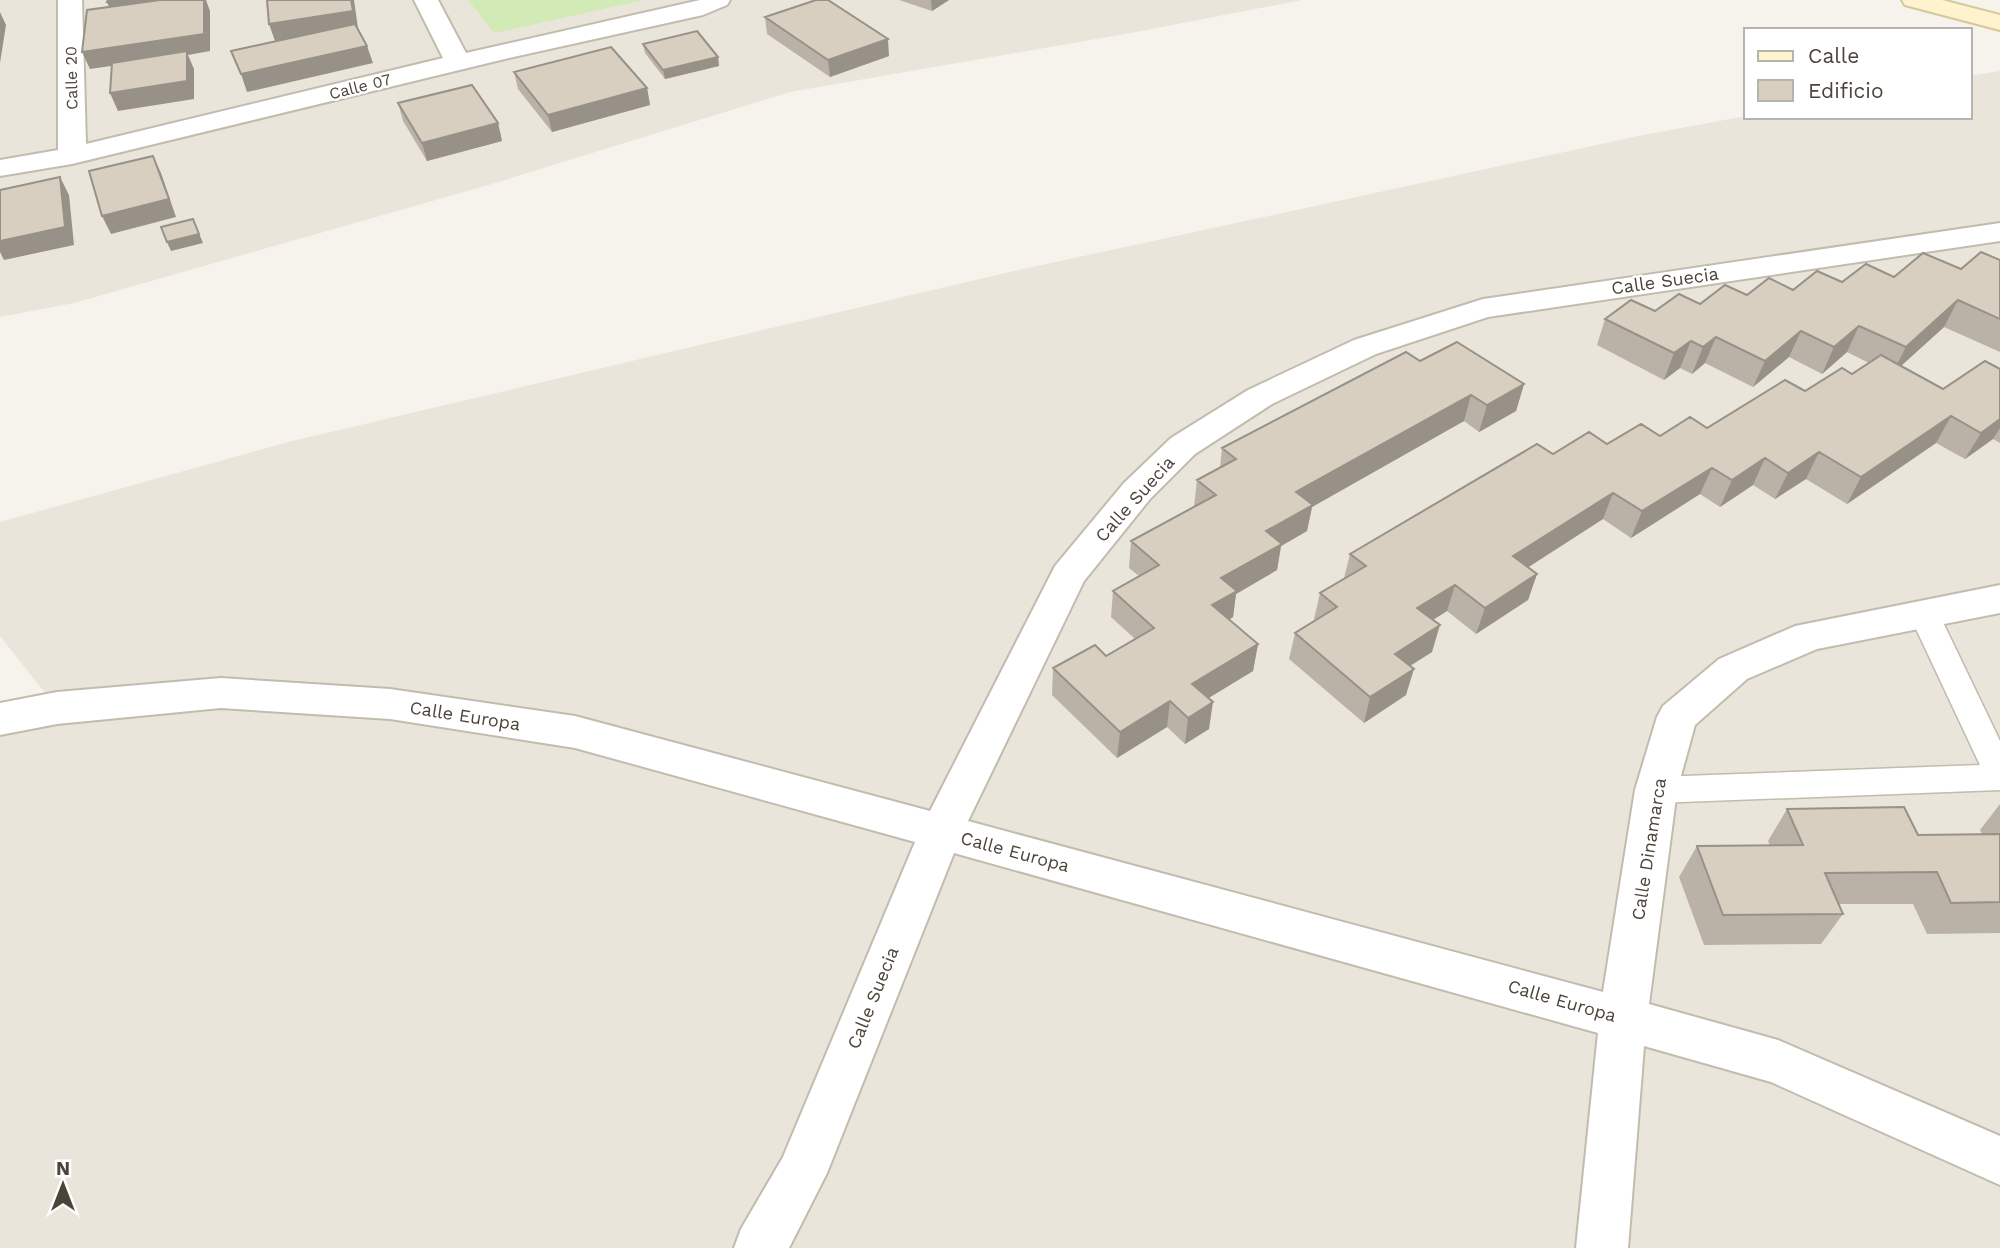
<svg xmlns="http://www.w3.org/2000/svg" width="2000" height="1248" viewBox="0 0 2000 1248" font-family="'Work Sans',sans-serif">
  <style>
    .residential { fill: #eae5da }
    .green { fill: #d2eab5 }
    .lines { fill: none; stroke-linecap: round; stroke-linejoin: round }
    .lane-casing { stroke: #c2bbae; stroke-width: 3 }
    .street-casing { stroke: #c2bbae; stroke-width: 4 }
    .secondary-casing { stroke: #d6c79b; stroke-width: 4 }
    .lane { fill: #fff; fill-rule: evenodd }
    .street { fill: #fff; fill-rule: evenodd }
    .secondary { fill: #fff3cd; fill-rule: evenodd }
    .wall { fill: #bab2a6 }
    .shaded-wall { fill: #979187 }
    .building { fill: #d8cfc1; stroke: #979187; stroke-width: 2 }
    .labels { text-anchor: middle; stroke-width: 5; stroke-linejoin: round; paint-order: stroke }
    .far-street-label { font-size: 16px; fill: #4b4439; stroke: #fff }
    .street-label { font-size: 18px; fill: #4b4439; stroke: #fff }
  </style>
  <rect width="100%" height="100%" fill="#f6f3ec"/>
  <!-- residential -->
  <path class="residential" d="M0,0H1302L1131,33L790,92L492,184L74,303L0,317Z
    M2000,71V1248H0V719L57,708L0,636V522L288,442L1005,273L1638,136L1746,116L1970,117V76Z"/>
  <!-- green -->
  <path class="green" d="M468,0H644L494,33Z"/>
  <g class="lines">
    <!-- lane casing -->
    <g class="lane-casing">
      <path id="lane" d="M1924,603L1934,606L1939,614L2000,741V790L1656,803L1644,799L1640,790L1644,781L1656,777L1980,765L1909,614L1914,606Z"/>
    </g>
    <!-- street casing -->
    <g class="street-casing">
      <path id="street" d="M58,0H82L86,144L443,58L414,0H438L466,53L700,0H730L727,5L703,15L509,58L72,164L0,176V160L58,150Z
        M2000,223V241L1488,317L1376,354L1272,404L1195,454L1150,499L1084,581L968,821L1603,992L1635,790L1657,717L1663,706L1719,659L1795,626L2000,585V613L1817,649L1747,679L1695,725L1677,790L1649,1004L1778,1040L2000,1136V1185L1771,1082L1644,1046L1628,1248H1576L1598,1033L954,853L827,1173L789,1248H734L741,1229L783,1157L915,842L575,748L390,719L221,708L57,724L0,735V703L57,692L221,678L390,689L575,716L930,811L1055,566L1124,483L1171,438L1248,390L1354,340L1483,299Z"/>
    </g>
    <!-- secondary casing -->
    <g class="secondary-casing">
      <path id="secondary" d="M1902,0H1942L2000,15V30L1905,5Z"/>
    </g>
    <!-- lane -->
    <use href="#lane" class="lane"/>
    <!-- street -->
    <use href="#street" class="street"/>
    <!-- secondary -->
    <use href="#secondary" class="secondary"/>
  </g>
  <!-- wall -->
  <path class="wall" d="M899,0H949L932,11Z
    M765,17L889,56L830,77L767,34Z
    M643,44L718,57L719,66L665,79L645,53Z
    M514,72L647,88L650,105L552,132L518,89Z
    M398,103L498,123L502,141L427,161L403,121Z
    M2000,260V352L1944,327L1901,366L1943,389L2000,369V443L1993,439L1965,459L1936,443L1847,504L1806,479L1775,499L1753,485L1720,507L1700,494L1631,538L1603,519L1528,567L1537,574L1528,600L1476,634L1447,611L1433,620L1432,652L1410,666L1406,695L1364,723L1289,659L1295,633L1315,620L1314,619L1320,593L1344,578L1350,554L1553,454L1707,428L1852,374L1869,363L1847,352L1822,374L1789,357L1753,387L1705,363L1692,374L1680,368L1664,380L1597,345L1605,319L1655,311L1747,295L1842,282L1961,269Z
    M1420,361L1524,384L1516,411L1479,432L1464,421L1312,507L1307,531L1281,546L1277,570L1236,594L1233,617L1229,620L1258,644L1253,671L1208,698L1209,729L1185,744L1167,727L1117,758L1052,695L1053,668L1106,656L1135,639L1111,617L1113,591L1139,576L1129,568L1131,541L1194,507L1197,480L1220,468L1222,448Z
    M2000,804V933L1927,934L1913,904H1838L1843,914L1821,944L1704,945L1679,877L1697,846L1770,845L1768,841L1787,809L1918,835L1982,834L1980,830Z"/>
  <!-- shaded-wall -->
  <path class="shaded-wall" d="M126,0H193L114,19L107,2Z
    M204,0H206L210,11V51L188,55L194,69V99L118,111L110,93L187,55L90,69L82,52Z
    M351,0H354L358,28L275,41L269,24Z
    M931,0H949L932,11Z
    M0,12L6,25L0,63Z
    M888,39L889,56L830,77L828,60Z
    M367,46L373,63L247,92L241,74Z
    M718,57L719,66L665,79L663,70Z
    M647,88L650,105L552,132L548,115Z
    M498,123L502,141L427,161L422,143Z
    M153,156L161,173L176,217L111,234L102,216Z
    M60,177L69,195L74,245L4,260L0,252V241Z
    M193,219L203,243L171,251L167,242Z
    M1958,300L1944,327L1892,374L1906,347Z
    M1859,326L1847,352L1822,374L1834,347Z
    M1801,331L1789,357L1753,387L1765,361Z
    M1716,337L1705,363L1692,374L1703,347Z
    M1691,341L1680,368L1664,380L1674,353Z
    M1524,384L1516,411L1479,432L1487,405Z
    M1471,395L1464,421L1312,507L1307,531L1281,546L1277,570L1236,594L1233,617L1208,632L1212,605L1221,578L1266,531L1296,492Z
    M1951,416L1936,443L1847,504L1861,477Z
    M2000,419V428L1993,439L1965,459L1981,433Z
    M1819,452L1806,479L1775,499L1788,473Z
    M1765,458L1753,485L1720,507L1732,480Z
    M1712,468L1700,494L1631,538L1642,511Z
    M1613,493L1603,519L1504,583L1513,556Z
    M1537,574L1528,600L1476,634L1485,608Z
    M1455,585L1447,611L1410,634L1417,608Z
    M1440,625L1432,652L1387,680L1395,654Z
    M1258,644L1253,671L1189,710L1192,684Z
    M1414,669L1406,695L1364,723L1370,697Z
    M1170,701L1167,727L1117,758L1120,732Z
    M1213,702L1209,729L1185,744L1188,718Z"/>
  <!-- building -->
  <path class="building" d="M108,0H126L107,2Z
    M160,0H204V34L82,52L87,10Z
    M267,0H351L353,11L269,24Z
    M816,0H828L888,39L828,60L765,17Z
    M355,24L367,46L241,74L231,51Z
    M697,31L718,57L663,70L643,44Z
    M611,47L647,88L548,115L514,72Z
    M187,51V81L110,93L112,63Z
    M472,85L498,123L422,143L398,103Z
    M153,156L169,199L102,216L89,171Z
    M60,177L65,227L0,241V190Z
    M193,219L199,234L167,242L161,227Z
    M1981,252L2000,260V319L1958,300L1906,347L1859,326L1834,347L1801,331L1765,361L1716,337L1703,347L1691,341L1674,353L1605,319L1631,300L1655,311L1679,294L1700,304L1725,285L1747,295L1769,278L1793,290L1817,271L1842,282L1866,264L1894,277L1923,253L1961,269Z
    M1457,342L1524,384L1487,405L1471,395L1296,492L1313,505L1266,531L1282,544L1221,578L1237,591L1212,605L1258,644L1192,684L1213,702L1188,718L1170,701L1120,732L1053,668L1095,645L1106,656L1154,628L1113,591L1159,565L1131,541L1216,495L1197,480L1236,459L1222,448L1406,352L1420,361Z
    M1881,355L1943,389L1985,361L2000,369V419L1981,433L1951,416L1861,477L1819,452L1788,473L1765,458L1732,480L1712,468L1642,511L1613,493L1513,556L1537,574L1485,608L1455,585L1417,608L1440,625L1395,654L1414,669L1370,697L1295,633L1337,607L1320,593L1366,566L1350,554L1537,444L1553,454L1589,432L1607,444L1641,424L1660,436L1690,417L1707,428L1785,380L1805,391L1842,368L1852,374Z
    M1904,807L1918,835L2000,834V902L1951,903L1937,872L1825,873L1843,914L1723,915L1697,846L1803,845L1787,809Z"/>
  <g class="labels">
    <!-- far-street labels -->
    <g class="far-street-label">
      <text transform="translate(71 78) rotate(-91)" y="6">Calle 20</text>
      <text transform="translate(360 86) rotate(-14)" y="6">Calle 07</text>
    </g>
    <!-- street labels -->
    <g class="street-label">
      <text transform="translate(1665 281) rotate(-8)" y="6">Calle Suecia</text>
      <text transform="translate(1135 499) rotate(-48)" y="6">Calle Suecia</text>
      <text transform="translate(465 716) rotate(9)" y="6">Calle Europa</text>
      <text transform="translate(1649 849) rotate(-81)" y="6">Calle Dinamarca</text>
      <text transform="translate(1015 852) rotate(15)" y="6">Calle Europa</text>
      <text transform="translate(873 998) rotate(-68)" y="6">Calle Suecia</text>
      <text transform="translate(1562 1001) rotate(16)" y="6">Calle Europa</text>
    </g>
  </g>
  <!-- legend -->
  <rect x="1744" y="28" width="228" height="91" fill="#ffffff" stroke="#b7b4b0" stroke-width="2"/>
  <rect x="1758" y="51" width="35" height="10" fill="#fff3cd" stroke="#b7b4b0" stroke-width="2"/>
  <text x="1808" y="63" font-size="21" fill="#4b4439">Calle</text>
  <rect x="1758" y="80" width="35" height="21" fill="#d8cfc1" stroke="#b7b4b0" stroke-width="2"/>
  <text x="1808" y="98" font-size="21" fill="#4b4439">Edificio</text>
  <!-- north arrow -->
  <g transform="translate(63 1185)" stroke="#ffffff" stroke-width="5" paint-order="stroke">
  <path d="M0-5L12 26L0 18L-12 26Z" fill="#4b4439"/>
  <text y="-10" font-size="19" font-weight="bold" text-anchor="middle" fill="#4b4439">N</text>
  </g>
</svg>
